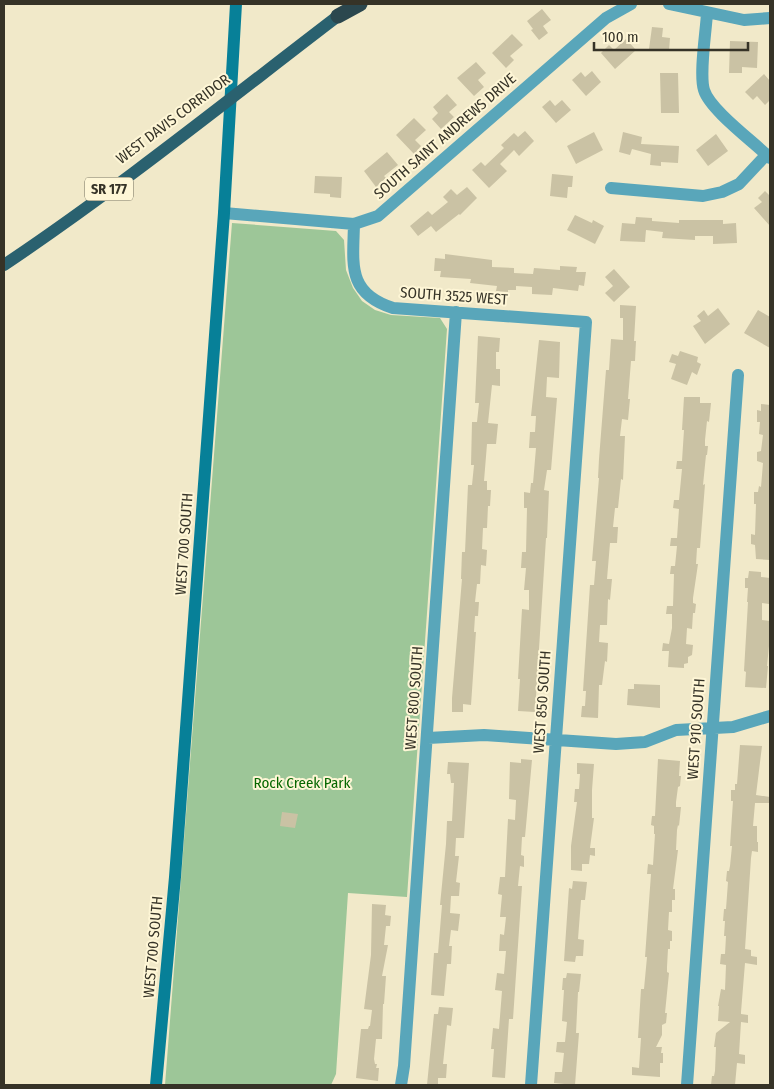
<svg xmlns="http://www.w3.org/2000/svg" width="774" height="1089" viewBox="0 0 774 1089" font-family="'Fira Sans Condensed',sans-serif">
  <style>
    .green { fill: #9dc698 }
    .building { fill: #cac2a4 }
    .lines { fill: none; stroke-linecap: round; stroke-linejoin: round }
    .street { stroke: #59a6ba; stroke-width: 12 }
    .secondary { stroke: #078098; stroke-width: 12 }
    .primary { stroke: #2a616f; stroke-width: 12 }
    .highway { stroke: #2b474e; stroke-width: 15 }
    .labels { text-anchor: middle; stroke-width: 4; stroke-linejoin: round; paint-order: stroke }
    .shield { fill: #fef6d6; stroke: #726e5c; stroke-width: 1 }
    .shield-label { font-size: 14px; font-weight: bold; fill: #363327 }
    .street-label { font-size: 15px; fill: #363327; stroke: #fef6d6 }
    .park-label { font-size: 15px; fill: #066700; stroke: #fef6d6 }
  </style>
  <rect width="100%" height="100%" fill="#f1e9c9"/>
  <!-- green -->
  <path class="green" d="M232,223L336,231L344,240L346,270L353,288L362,301L375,310L391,315L440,318L447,329L407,897L348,893L336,1074L331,1085H165Z"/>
  <!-- building -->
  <path class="building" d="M542,9L551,20L543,26L548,33L539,40L531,30L533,29L527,21Z
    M652,27L663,28L662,37L670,38L669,51L649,49Z
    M512,34L523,45L510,56L514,60L506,68L492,53Z
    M626,39L636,50L615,69L601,53L609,45L614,50Z
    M730,41L758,42L757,68L742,67V73H729Z
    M476,62L486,73L478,80L484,87L474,96L457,78Z
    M592,71L601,82L586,96L572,80L581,72L585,77Z
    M660,73H678L679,113H661Z
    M764,74L770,81V100L765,105L757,96L753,100L745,92Z
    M447,94L457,105L449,112L454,117L441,129L432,119L438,113L433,107Z
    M550,100L555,106L562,100L571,110L556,123L542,107Z
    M414,118L426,130L415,140L421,146L414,154L396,135Z
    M525,131L534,141L519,156L514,150L500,164L507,171L489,188L472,170L481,162L485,166L504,148L501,145L514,133L518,137Z
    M594,132L603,150L576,164L567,146Z
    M623,132L642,137L641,144L679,146L678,163L661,162V166L650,165L651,154L632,149L630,155L619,152Z
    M716,134L728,151L708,166L696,150Z
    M387,152L398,165L384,176L386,178L376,187L364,171Z
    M552,174L573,176L572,187H568L567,198L550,196Z
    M315,176L342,177L341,198L330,197V194L314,193Z
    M467,187L477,198L460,215L459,214L436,232L431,226L418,236L410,226L428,211L432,215L448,202L443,197L451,189L457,195Z
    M765,191L769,195L770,194V226L754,208L762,202L758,198Z
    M575,215L592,223L593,220L604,226L595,244L567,230Z
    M636,217L652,218V221L679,223V220H723V224L736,223L737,243L713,244V236H695V240L662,238L663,232L646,230L645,242L620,241L622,223L635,224Z
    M445,254L492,260V267L514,268V273L533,274L534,268L560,270V266L577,267L576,272H586L584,286L579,285L578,291L553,288L552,295L532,294V287L516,286V290H508V292L496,291L497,286L470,283L471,279L440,277L441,271H434L435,258L445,259Z
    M614,269L630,287L614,302L605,293L613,286L605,277Z
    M620,305L636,306L634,341H636L635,361H631L628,399H630L628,420L622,419L620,436H625L623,480L621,479L618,508H615L613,527H618L617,543H610L607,579H612L610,600L608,599L607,625H600L599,642L608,643L607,662L605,661L602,685H599L598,718L581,717L582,706H585L586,691H583L590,585H594L596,561H592L599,478H598L599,459L606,370H609L611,339L623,340V318H620Z
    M718,308L730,324L705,344L693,326L701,321L697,316L704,310L708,316Z
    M758,310L770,317V348L744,333Z
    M478,336L500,338L499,352H496V369H500V386L492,385L488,423L498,424L496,444H487L484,481H487V490H491L490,506H488L487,528H483L482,549L487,550L486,566L481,565L480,584H477L475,602H479L478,616H475L474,632H476L471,705L463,704V712H452V698L462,579H461L462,552H465L468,485H472L474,465H471L472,422H477L479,403H475Z
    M539,340L560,342L559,378L547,377L546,397L557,398L551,470H547L544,490L549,491L547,538H546L535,712L518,711L520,679H518L522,609L529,610V590H524L526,568H521L522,552H526L527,508H524V492L530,493L531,483H533L536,448H529L530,432H535L536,416H531Z
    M680,351L698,357L697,362L701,364L697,375L692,372L687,385L671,379L676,364L669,362L672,354L678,356Z
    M684,397H700V403H711L709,422L707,421L705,440V446H708L707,455H706L703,485L705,484L700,548H697L696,564H698L693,598V603L696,604L695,613H693L692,629L687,628L686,644L693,645L692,655L688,657V663L684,664V668L668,667L669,651H662L663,643L669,644L672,628V614H666L667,606H673L674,574H670L671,566H675L677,546H670L671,538H677L679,509L673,508L674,500H679L682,469H676L677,461H682L684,430H682Z
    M761,404L770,405V560L756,559L755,545L751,544V534L755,535L756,504H754V492H758L759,486L761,487L763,463L757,461V452L761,451L763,435L759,434L760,422H757V410L761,411Z
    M749,571L761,572V577L770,578L769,604L762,603V620L770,621V646H769L767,666H768L766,688L745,687L746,672L744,671L748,602H747L748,588H745V578H748Z
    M634,684L660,685V708L627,705L628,689H634Z
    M740,745L762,746L756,795L770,797V803H755L753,826H757V842H758V852L752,851L751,858L745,949L751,950V956L757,957V965L745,963L741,1012V1014L748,1015V1023L741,1022L739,1054L745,1055V1064L737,1063L735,1085H711L712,1076H714L715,1071L716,1047H714L716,1033L730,1022L718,1021L719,1006H718L721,989L725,990L726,965L720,964L721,954H725L726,936H724L725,921H723L724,909H726L728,882L726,881L727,871H729L730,866L732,846H730L733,801H731V790H735V784H737Z
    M521,759L532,760L525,837H522L521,855L524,856V867L520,866L518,886H522L513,1019H509L505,1078L492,1077L494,1049H491L493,1028L499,1029L502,991L495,990L497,973L504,974L506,951H499L500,934L504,935L506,917H500L502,895L498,894L500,877H505L508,819L515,820L516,800L509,799L510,762L521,763Z
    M658,759L680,761L679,776H681L680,786L678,787L676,802V807H681L679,826L678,825L677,830L676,850H678L673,889H675V900H672V912H669L668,930L672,931V941H670V949H668L667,967V972L669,973L665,1013H667L666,1023L662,1025V1035L656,1047H662L661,1053H663V1063H660V1077L632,1075V1067L639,1068L641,1038H638L641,989H644L647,957H645L651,874H647L648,864L653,865L655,834H654V826L651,825L652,816H655Z
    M448,762L469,763L464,838H456L455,856H459L456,882L460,883L459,896H451L450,913L460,914L458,931L451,930L449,946H452L451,964H447L444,996L431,995L434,953H438L442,905H440L446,844L447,821H452L454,783H451L450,774H447Z
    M577,763L594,764L592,790V818H594L590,848H595V856L590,855L589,864H582V871L571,870V846L577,802H574L575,789H579L580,774H577Z
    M282,812L298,814L295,828L280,826Z
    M573,881L587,882L585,900H581L578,939L584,940L583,956H576L575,962L564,961L569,888L572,889Z
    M372,904L386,905L385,915L391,916L390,926H386L384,945H388L382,976H386L384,1004H383L382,1039H376L374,1059L375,1064H377L376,1068H379L378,1081L356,1078L361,1029H368L369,1026H370L372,1010L364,1009L371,955Z
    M567,973L581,974L579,992H578L576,1033H579L575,1085L554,1083L555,1072H562L564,1053L556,1052L557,1042H565L567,1022L562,1021L564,990H562L563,978H566Z
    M439,1007L453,1008L451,1026L447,1025L443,1064H447L446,1078H438V1085H427L434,1014H438Z"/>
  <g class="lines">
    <!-- street -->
    <path class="street" d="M669,4L744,20L770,18
      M707,13C706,32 699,74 704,90C710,110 754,142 770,158
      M611,188L703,196L722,192L739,184L767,154
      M224,213L354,224L378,216L606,18L631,4
      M354,224C353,265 347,293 393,308L586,322L531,1085
      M428,738L484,735L616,744L645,742L676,730L733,727L770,716
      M401,1085L404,1066L456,312
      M687,1085L738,375"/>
    <!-- secondary -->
    <path class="secondary" d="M156,1085L175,877L224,213L236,4"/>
    <!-- primary -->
    <path class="primary" d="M4,265C119,188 228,100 338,16"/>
    <!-- highway -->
    <path class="highway" d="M338,16L360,4"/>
  </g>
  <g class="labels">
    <!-- shield labels -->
    <rect class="shield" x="85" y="177.5" width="48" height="23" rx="4"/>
    <g class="shield-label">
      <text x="109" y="194">SR 177</text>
    </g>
    <!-- street labels -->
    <g class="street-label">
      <text transform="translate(173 119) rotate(-37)" y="5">WEST DAVIS CORRIDOR</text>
      <text transform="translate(445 136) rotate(-41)" y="5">SOUTH SAINT ANDREWS DRIVE</text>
      <text transform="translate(454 296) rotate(4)" y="5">SOUTH 3525 WEST</text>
      <text transform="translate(184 544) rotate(-86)" y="5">WEST 700 SOUTH</text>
      <text transform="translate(414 698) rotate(-86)" y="5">WEST 800 SOUTH</text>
      <text transform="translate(542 702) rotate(-86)" y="5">WEST 850 SOUTH</text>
      <text transform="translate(696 729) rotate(-86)" y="5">WEST 910 SOUTH</text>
      <text transform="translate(153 947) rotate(-85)" y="5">WEST 700 SOUTH</text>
    </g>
    <!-- park labels -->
    <g class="park-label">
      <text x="302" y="788">Rock Creek Park</text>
    </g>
  </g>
  <!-- border -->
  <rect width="774" height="1089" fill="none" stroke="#363327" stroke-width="10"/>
  <!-- scale -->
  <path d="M594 42v8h154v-8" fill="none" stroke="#363327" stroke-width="2.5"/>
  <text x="602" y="42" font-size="15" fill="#363327" stroke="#fef6d6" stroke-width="4" paint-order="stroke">100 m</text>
</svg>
